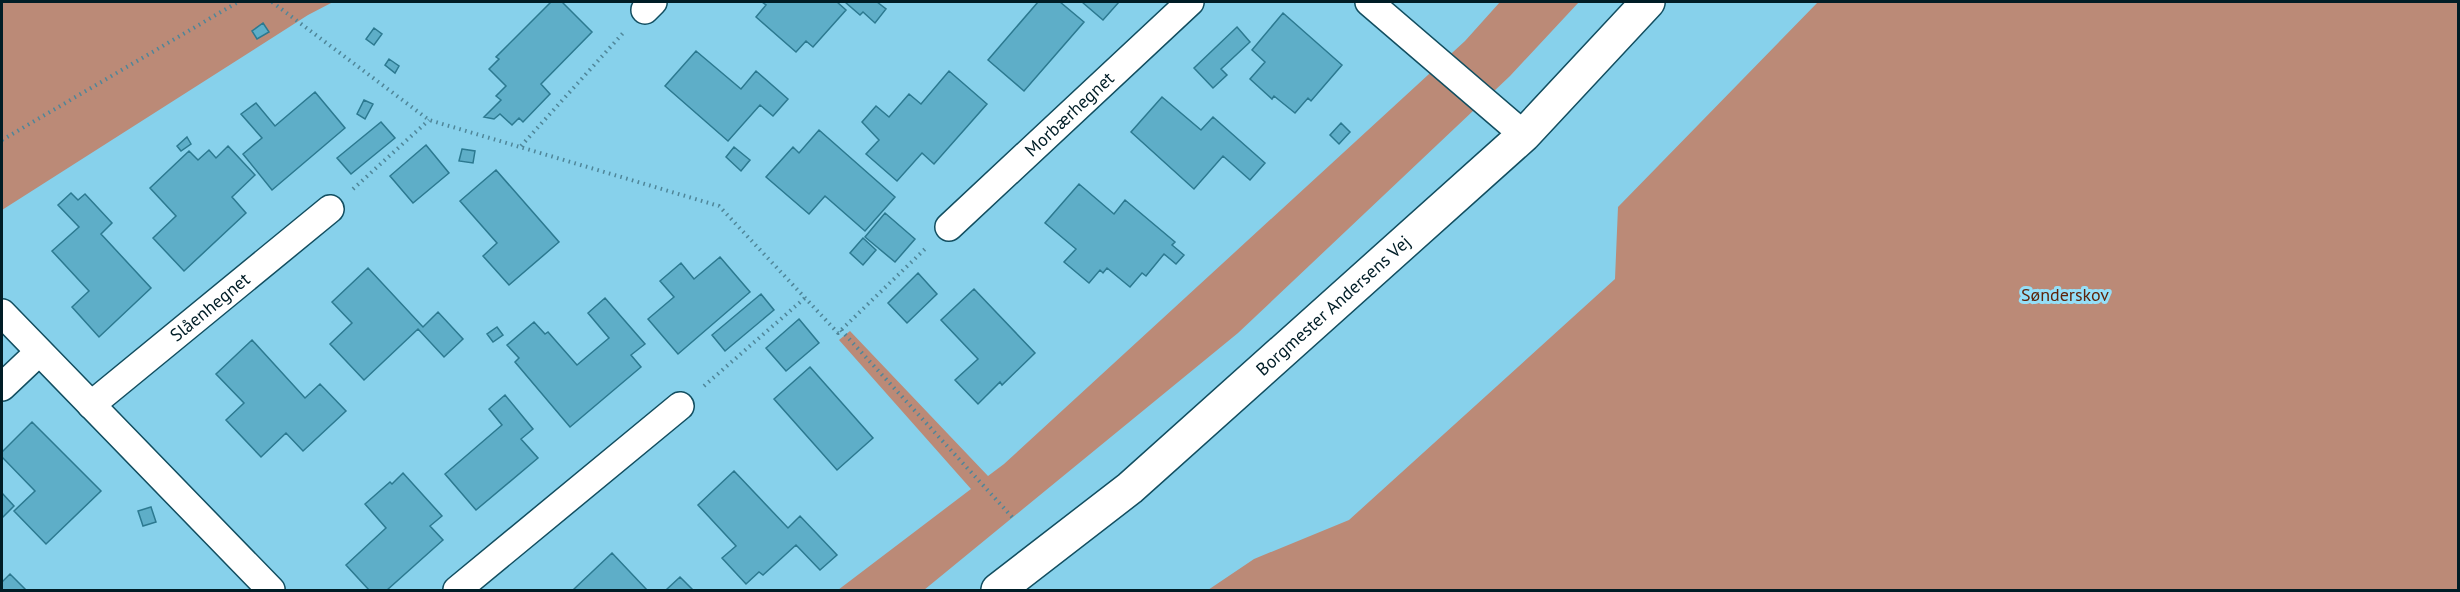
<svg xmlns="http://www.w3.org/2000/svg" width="2460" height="592" viewBox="0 0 2460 592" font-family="'PT Sans',sans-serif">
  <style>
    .green { fill: #bb8a77 }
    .building { fill: #5eaec8; stroke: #2c7990; stroke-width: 1.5 }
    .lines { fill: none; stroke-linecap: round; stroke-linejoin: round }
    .minor-casing { stroke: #124e60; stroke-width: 30 }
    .tertiary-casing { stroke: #124e60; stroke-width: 36 }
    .path { stroke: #4f8699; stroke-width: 4; stroke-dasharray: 1.5 4.5; stroke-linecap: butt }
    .minor { stroke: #fff; stroke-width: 27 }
    .tertiary { stroke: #fff; stroke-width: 33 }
    .labels { text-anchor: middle; stroke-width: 6; stroke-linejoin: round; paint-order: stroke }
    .street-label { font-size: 18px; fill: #001d26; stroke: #94dff8 }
    .park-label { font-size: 18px; fill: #5e2309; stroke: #94dff8 }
  </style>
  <rect width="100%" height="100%" fill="#87d1eb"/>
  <!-- green -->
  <path class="green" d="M2,2H333L308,15L2,210Z
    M1500,2H1579L1510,76L1238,333L924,590H838L971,489L839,340L850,331L988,476L1004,464L1465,41Z
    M1818,2H2458V590H1208L1254,559L1349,520L1615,279L1618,207Z"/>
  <!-- building -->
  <path class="building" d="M551,2H562L592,32L541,84L550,94L523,122L519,118L512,125L500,114L494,119L484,117L501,100L496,96L506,86L489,69L499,59L496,57Z
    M762,2H837L846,10L813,47L806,41L796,52L756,17L766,5Z
    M845,2H877L886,9L875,23L863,12L860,15Z
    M1038,2H1060L1084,22L1024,91L988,60Z
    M1082,2H1119L1103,20Z
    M1283,13L1342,65L1311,101L1308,98L1295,113L1274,96L1272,99L1250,79L1265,62L1252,50Z
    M263,23L269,32L257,39L252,31Z
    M1237,27L1250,42L1221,69L1227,75L1213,88L1194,68Z
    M374,28L382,34L374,45L366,39Z
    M696,51L741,89L756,71L788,99L773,116L760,105L728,141L665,86Z
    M389,59L399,66L395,73L385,65Z
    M949,71L987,104L934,164L922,153L897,181L866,154L879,140L862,122L876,106L889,117L909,94L921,104Z
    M315,92L345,128L272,190L243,154L262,138L241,114L256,103L275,126Z
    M1162,97L1201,130L1213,117L1265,163L1250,180L1223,156L1194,189L1131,132Z
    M364,100L373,104L365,119L357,114Z
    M381,122L395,138L351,174L337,158Z
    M1341,123L1350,132L1339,144L1330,135Z
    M819,130L895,197L865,231L825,196L809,214L766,177L793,147L799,153Z
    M187,137L191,144L181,151L177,146Z
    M426,145L449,173L413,203L390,176Z
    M228,146L255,175L232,197L246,213L184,271L153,238L176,216L150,188L189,151L198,160L209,150L216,158Z
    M734,147L750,160L741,171L726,157Z
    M462,149L475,151L473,163L459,161Z
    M496,170L559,242L509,285L483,256L497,243L460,201Z
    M1079,184L1114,214L1125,200L1175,242L1172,245L1184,255L1176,264L1164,254L1146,276L1142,273L1130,287L1107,268L1103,273L1100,270L1089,283L1064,262L1076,249L1045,223Z
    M71,193L78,200L85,194L112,223L101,234L151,288L99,337L72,307L89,291L52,251L79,227L58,205Z
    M885,213L915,239L895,262L865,237Z
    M863,238L876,250L863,265L850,253Z
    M720,257L750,292L678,354L648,319L674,297L660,281L681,263L694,279Z
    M368,268L423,327L438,312L463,339L444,357L418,329L364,380L330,344L352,323L332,302Z
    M918,273L937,294L907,323L888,303Z
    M974,289L1035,353L1002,385L1000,382L978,404L955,380L978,359L941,320Z
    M761,294L774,310L725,351L712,335Z
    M605,298L645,344L631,355L641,367L570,427L515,362L519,358L507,345L534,322L545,334L548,332L577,365L609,338L588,313Z
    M799,319L819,343L786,371L766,348Z
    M497,327L503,335L493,342L487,334Z
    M252,340L305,398L320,384L346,411L303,451L286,433L261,457L226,420L244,403L216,374Z
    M810,367L873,438L837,470L774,399Z
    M505,395L533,429L521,439L538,458L476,510L445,474L502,425L489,409Z
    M32,422L101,491L46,544L14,511L35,491L2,457V452Z
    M734,471L788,528L800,516L837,555L820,570L796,545L763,575L759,572L746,584L722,558L736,546L698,505Z
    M403,473L442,516L430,526L443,540L387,590H369L346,565L386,528L365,504L390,482L392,484Z
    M2,493L14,506L2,518Z
    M151,507L156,522L143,526L138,511Z
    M612,553L647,590H573Z
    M10,574L26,590H2V582Z
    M680,577L693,590H666Z"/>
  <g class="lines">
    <!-- minor casing -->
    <g class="minor-casing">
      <g id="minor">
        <path d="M1369,2L1524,135"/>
        <path d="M645,10L653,2"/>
        <path id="s1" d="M949,227L1190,2"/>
        <path d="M2,313L271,590"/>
        <path d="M2,387L39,352"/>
        <path id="s2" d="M91,405L330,209"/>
        <path d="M457,590L680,406"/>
      </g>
    </g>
    <!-- tertiary casing -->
    <g class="tertiary-casing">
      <g id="tertiary">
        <path id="s3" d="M998,590L1130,488L1524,135L1648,2"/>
      </g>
    </g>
    <!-- path -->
    <path class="path" d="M272,2L429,120L719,206L838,333L926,248
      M2,140L238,2
      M521,146L624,32
      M353,189L429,120
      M841,330L1013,518
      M704,386L806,297"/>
    <!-- minor -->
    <use href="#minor" class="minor"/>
    <!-- tertiary -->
    <use href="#tertiary" class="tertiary"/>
  </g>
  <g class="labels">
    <!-- street labels -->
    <g class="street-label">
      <text dy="6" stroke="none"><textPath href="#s1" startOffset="165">Morbærhegnet</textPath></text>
      <text dy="6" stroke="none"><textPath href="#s3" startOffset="440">Borgmester Andersens Vej</textPath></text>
      <text dy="6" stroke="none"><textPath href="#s2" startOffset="154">Slåenhegnet</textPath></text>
    </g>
    <!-- park labels -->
    <g class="park-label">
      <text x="2065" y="301">Sønderskov</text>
    </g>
  </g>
  <!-- border -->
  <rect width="2460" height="592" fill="none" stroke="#001d26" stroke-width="6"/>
</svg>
